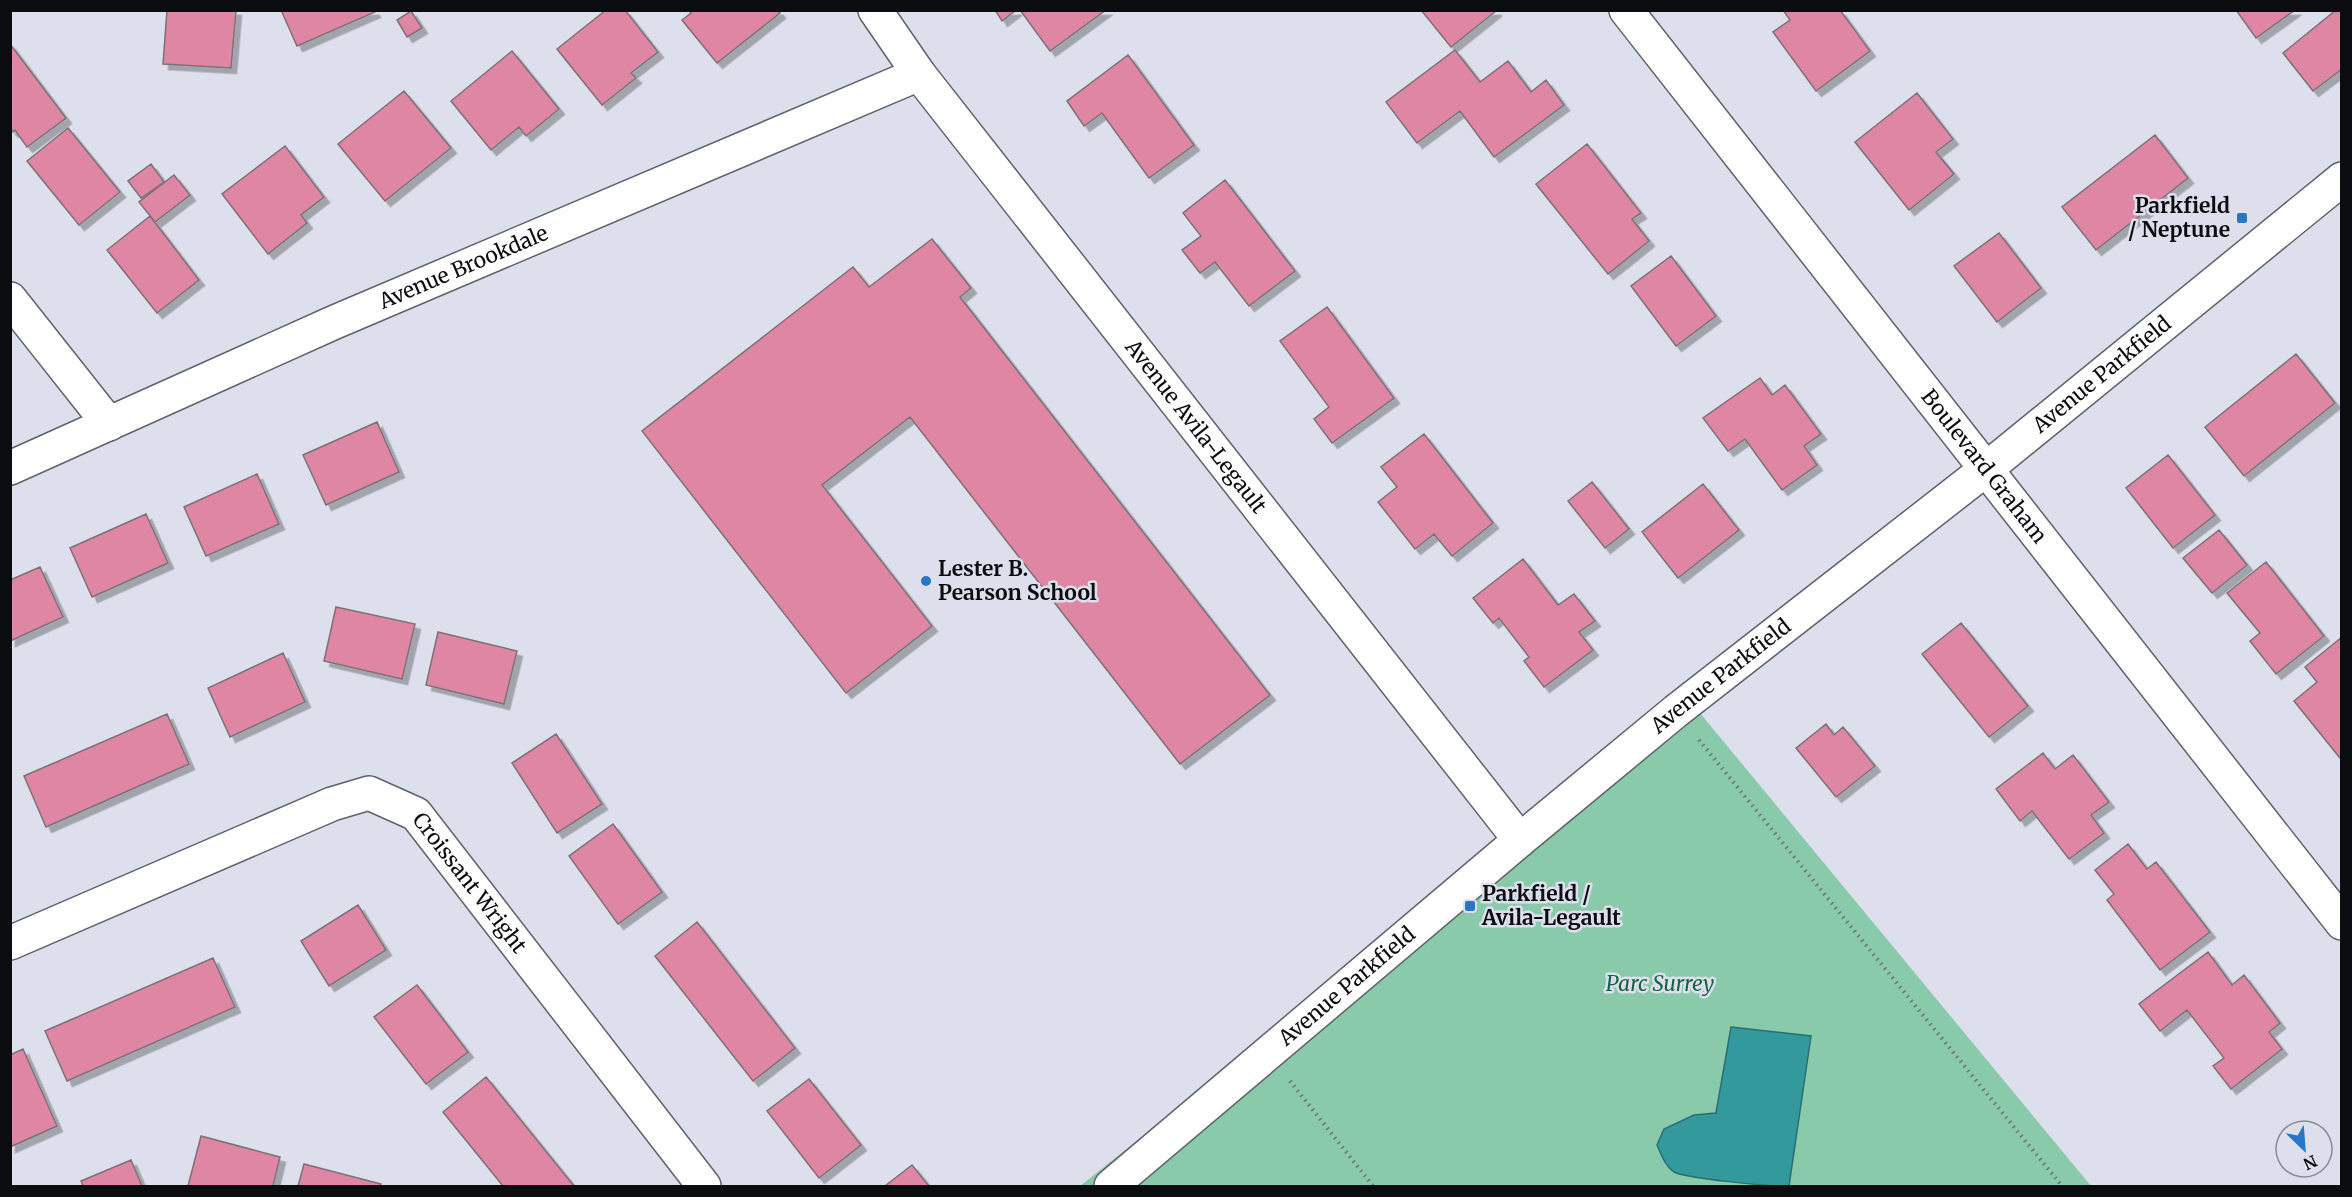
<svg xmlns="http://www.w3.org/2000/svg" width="2352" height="1197" viewBox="0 0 2352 1197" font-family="Merriweather,serif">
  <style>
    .green { fill: #88caa9 }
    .water { fill: #34999d; stroke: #286f73; stroke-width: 1.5 }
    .building { fill: #de86a4; stroke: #7d7175; stroke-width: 1.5; filter: url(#shadow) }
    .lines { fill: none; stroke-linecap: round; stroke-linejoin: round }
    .street-casing { stroke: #5f616b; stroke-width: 36 }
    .path { stroke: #70727a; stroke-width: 4; stroke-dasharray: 1.5 4.5; stroke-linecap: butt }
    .street { stroke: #fff; stroke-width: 33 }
    .poi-dot { fill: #2876c5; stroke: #dde0ec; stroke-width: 2 }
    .labels { text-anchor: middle; stroke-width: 5; stroke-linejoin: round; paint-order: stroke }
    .poi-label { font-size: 21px; font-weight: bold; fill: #0b0c10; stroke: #dde0ec; text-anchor: start }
    .street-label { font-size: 21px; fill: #0b0c10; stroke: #dde0ec }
    .park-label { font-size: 21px; font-style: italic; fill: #176144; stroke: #dde0ec }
  </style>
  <defs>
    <filter id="shadow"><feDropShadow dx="5.5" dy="5.5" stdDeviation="0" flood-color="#0004"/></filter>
  </defs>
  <rect width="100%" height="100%" fill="#dde0ec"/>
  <!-- green -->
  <path class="green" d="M1690,701L2091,1186H1080Z"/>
  <!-- water -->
  <path class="water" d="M1731,1027L1811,1036L1789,1186C1773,1187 1684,1178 1674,1172C1665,1166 1661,1154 1657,1145L1664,1129L1694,1115L1716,1113Z"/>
  <!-- building -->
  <path class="building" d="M167,10H236L231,68L163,64Z
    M281,10H374L375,12L297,46Z
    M606,10H625L658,52L631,73L636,78L602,105L557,49Z
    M689,10H778L780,13L717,63L682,20L691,13Z
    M995,10H1016L1002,21Z
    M1020,10H1106L1050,51Z
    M1421,10H1496V11L1451,47Z
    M1783,10H1840L1870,51L1816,91L1773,32L1790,20Z
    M2236,10H2295L2256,38Z
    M2336,10H2342V69L2313,91L2283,53Z
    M411,11L422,28L407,37L397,20Z
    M10,44L66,118L27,147L15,130L13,132L10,129Z
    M1455,50L1480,82L1508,61L1531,92L1546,80L1564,105L1494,157L1460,111L1417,143L1386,102Z
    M512,51L559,109L526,136L519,127L491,150L451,101Z
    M1128,55L1194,145L1149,178L1102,113L1084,126L1067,101Z
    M404,91L451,148L385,201L338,144Z
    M1917,93L1953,139L1936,152L1954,174L1909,210L1855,142Z
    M68,128L120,192L79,225L27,161Z
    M2155,135L2188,178L2096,250L2062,207Z
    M1587,144L1641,213L1632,219L1649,241L1608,274L1536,184Z
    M285,146L324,197L301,215L307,223L268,254L222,194Z
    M151,164L164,182L141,198L128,181Z
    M174,175L190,195L155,222L139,202Z
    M1225,180L1295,271L1249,306L1215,262L1200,273L1182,250L1201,236L1183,213Z
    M150,216L199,280L157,313L107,250Z
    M1999,233L2041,288L1997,322L1954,266Z
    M932,239L971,288L960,297L1270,695L1180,764L910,417L822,485L932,626L846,693L642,431L853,267L869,287Z
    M1671,256L1716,316L1676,346L1631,286Z
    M1327,307L1394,398L1332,443L1314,419L1329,407L1280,341Z
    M2296,354L2335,403L2244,476L2205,427Z
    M1760,378L1772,395L1785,385L1821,434L1804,446L1817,465L1782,490L1745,439L1728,451L1703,418Z
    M377,422L399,472L326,505L303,455Z
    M1424,434L1493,523L1452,556L1434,534L1415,549L1378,502L1397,487L1381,467Z
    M2168,455L2215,515L2173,548L2126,488Z
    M257,474L279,524L206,556L184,507Z
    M1592,482L1629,529L1605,548L1568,501Z
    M1703,484L1739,530L1678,578L1642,532Z
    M146,514L168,563L92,597L70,548Z
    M2219,530L2247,565L2212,593L2183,558Z
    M1523,559L1558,605L1574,594L1595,621L1579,632L1593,650L1544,687L1524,661L1529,657L1499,618L1493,623L1473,598Z
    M2266,562L2324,636L2276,674L2250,641L2260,633L2227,593Z
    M40,567L63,617L10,641V580Z
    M336,607L415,624L402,679L324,661Z
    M1961,623L2028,706L1989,737L1922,654Z
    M438,632L517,651L504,704L426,685Z
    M2342,637V757L2340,758L2294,701L2317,682L2305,667Z
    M283,653L305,702L230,737L208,688Z
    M167,714L189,764L46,827L24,776Z
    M1826,724L1834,735L1843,727L1875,766L1836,797L1796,748Z
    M556,734L602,804L557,833L512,763Z
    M2043,753L2055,769L2073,755L2109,802L2091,815L2104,833L2069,859L2032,811L2020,821L1996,789Z
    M613,824L662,892L618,924L569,856Z
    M2128,844L2147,869L2156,862L2210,932L2160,970L2107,900L2114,894L2095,870Z
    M358,905L386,950L329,986L301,941Z
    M697,922L795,1048L753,1081L655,956Z
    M2208,952L2232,985L2244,975L2280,1023L2269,1032L2282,1049L2231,1089L2213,1066L2224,1058L2187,1010L2160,1031L2139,1004Z
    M213,958L235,1007L67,1081L45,1031Z
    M417,985L468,1052L426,1084L374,1017Z
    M23,1049L57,1126L10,1147V1055Z
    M486,1077L574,1186H503L443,1112Z
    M809,1079L861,1145L819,1178L767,1111Z
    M201,1136L280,1157L273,1186H188Z
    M131,1160L142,1186H83L81,1181Z
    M304,1164L381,1184L380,1186H298Z
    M912,1165L929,1186H885Z"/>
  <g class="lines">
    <!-- street casing -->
    <g class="street-casing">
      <g id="street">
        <path id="s1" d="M875,10L919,74L1520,840"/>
        <path id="s2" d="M1626,10L2342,923"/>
        <path d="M10,299L109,424"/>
        <path id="s3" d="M10,468L335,322L919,74"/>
        <path id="s4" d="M10,943L332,804L369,793L416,814L704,1186"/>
        <path id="s5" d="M1111,1186L1520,840L1676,711L1985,470L2342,179"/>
      </g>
    </g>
    <!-- path -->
    <path class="path" d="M1699,740L2062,1186
      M1290,1081L1373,1186"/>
    <!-- street -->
    <use href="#street" class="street"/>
  </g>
  <!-- markers -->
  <g class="poi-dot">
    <rect x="2236" y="212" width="12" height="12" rx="3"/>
    <circle cx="926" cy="581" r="6"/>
    <rect x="1464" y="900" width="12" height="12" rx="3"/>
  </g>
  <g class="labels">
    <!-- poi labels -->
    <g class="poi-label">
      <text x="2230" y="213" text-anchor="end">Parkfield<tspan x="2230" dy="24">/ Neptune</tspan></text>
      <text x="938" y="576">Lester B.<tspan x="938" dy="24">Pearson School</tspan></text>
      <text x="1482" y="901">Parkfield /<tspan x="1482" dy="24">Avila-Legault</tspan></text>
    </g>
    <!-- street labels -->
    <g class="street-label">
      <text dy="7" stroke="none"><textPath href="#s3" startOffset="496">Avenue Brookdale</textPath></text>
      <text dy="7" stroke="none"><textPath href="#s5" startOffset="1281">Avenue Parkfield</textPath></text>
      <text dy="7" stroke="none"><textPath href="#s1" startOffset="526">Avenue Avila-Legault</textPath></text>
      <text dy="7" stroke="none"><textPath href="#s2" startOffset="580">Boulevard Graham</textPath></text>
      <text dy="7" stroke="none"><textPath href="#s5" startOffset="795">Avenue Parkfield</textPath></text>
      <text dy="7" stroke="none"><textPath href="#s4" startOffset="528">Croissant Wright</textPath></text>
      <text dy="7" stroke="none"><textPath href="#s5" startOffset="309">Avenue Parkfield</textPath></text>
    </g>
    <!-- park labels -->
    <g class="park-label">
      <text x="1660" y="991">Parc Surrey</text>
    </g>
  </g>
  <!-- border -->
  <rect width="2352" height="1197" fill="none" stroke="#0b0c10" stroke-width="24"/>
  <!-- north arrow -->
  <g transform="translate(2304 1149) rotate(155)"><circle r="28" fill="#dde0ec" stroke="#898b94" stroke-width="1.5"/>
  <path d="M0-4.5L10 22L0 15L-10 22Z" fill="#2876c5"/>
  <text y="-9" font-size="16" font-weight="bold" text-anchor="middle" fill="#0b0c10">N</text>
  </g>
</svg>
